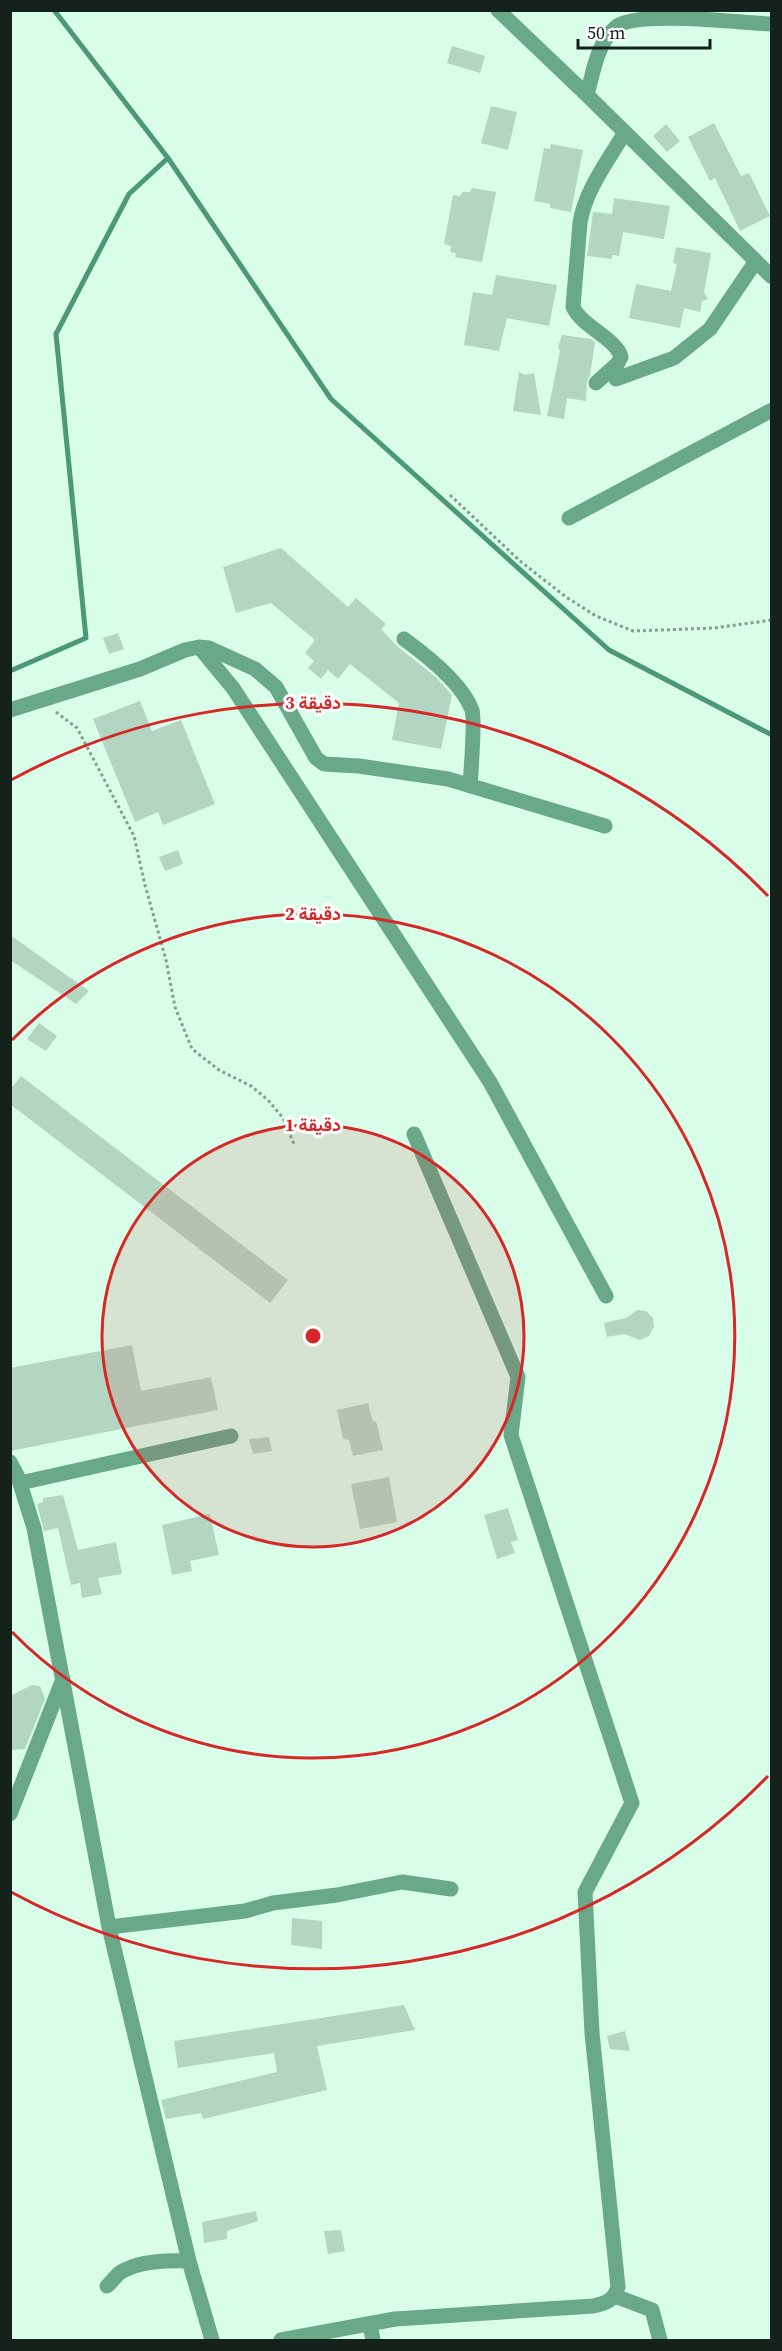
<svg xmlns="http://www.w3.org/2000/svg" width="782" height="2351" viewBox="0 0 782 2351" font-family="'Source Serif 4',Vazirmatn,serif">
  <style>
    .lines { fill: none; stroke-linecap: round; stroke-linejoin: round }
    .stream { stroke: #4d9875; stroke-width: 5 }
    .building { fill: #b3d6c3 }
    .path { stroke: #849e90; stroke-width: 3; stroke-dasharray: 3 3; stroke-linecap: butt }
    .street { stroke: #69a889; stroke-width: 15 }
    .ring { fill: none; stroke: #d62828; stroke-width: 3 }
    .centre { fill: #d62828; stroke: #fff; stroke-width: 3 }
    .ring-label { font-size: 18px; text-anchor: middle; font-weight: bold; fill: #d62828; stroke: #fff; stroke-width: 6; stroke-linejoin: round; paint-order: stroke }
  </style>
  <rect width="100%" height="100%" fill="#d8fde9"/>
  <g class="lines">
    <!-- stream -->
    <path class="stream" d="M54,10L168,158L331,399L609,650L772,735
      M10,671L86,638L56,334L129,194L168,158"/>
  </g>
  <!-- building -->
  <path class="building" d="M452,46L485,56L480,73L447,63Z
    M491,106L517,112L508,150L481,143Z
    M714,123L741,176L749,173L770,216L740,231L715,178L710,181L688,137Z
    M666,124L680,141L667,152L653,136Z
    M551,144L583,150L571,212L550,208V204L534,201L544,148L550,149Z
    M472,188L496,192L482,262L455,257L456,253L450,252L451,246L444,244L453,195L460,196L463,192H470Z
    M614,198L670,206L664,239L623,232L619,256L612,255V259L587,256L593,212L612,214Z
    M676,247L711,253L704,293L708,299L702,301L700,312L684,308L680,328L629,318L636,284L671,291L677,264L673,263Z
    M496,275L557,285L549,326L507,318L499,351L464,345L473,292L492,295Z
    M562,335L591,339L595,342L590,376L587,381L586,401L567,398L564,419L547,416L560,351L558,347Z
    M519,372L525,375L534,373L541,415L513,411Z
    M281,548L348,607L356,598L386,624L381,629L398,647L436,677L452,695L441,749L392,740L399,703L350,664L338,679L328,670L321,679L308,668L314,661L305,653L315,640L271,603L236,613L223,567Z
    M118,633L124,649L109,654L103,638Z
    M140,701L152,731L181,720L215,804L163,825L158,812L135,822L93,719Z
    M178,850L183,864L165,871L159,857Z
    M10,935L89,991L76,1004L10,960Z
    M39,1023L57,1036L46,1051L27,1039Z
    M21,1076L288,1280L270,1303L10,1104V1090Z
    M637,1310L646,1311L653,1318L654,1327L649,1336L640,1340L624,1334L607,1337L604,1323L626,1318Z
    M132,1345L141,1391L211,1377L218,1410L10,1451V1368Z
    M368,1403L373,1422L376,1421L383,1450L353,1456L349,1440L343,1439L337,1410Z
    M269,1437L272,1451L253,1454L249,1439Z
    M389,1477L397,1522L360,1529L351,1484Z
    M63,1495L78,1550L116,1542L122,1574L98,1578L102,1594L82,1598L80,1583L71,1585L58,1528L44,1531L37,1504L43,1502V1498Z
    M508,1508L518,1540L511,1542L515,1553L497,1559L484,1515Z
    M210,1514L219,1555L190,1561L192,1571L172,1575L162,1525Z
    M32,1685L40,1686L45,1699L25,1749L10,1750V1696Z
    M292,1918L322,1921V1949L291,1945Z
    M404,2005L415,2030L317,2046L327,2090L203,2119L201,2113L166,2119L161,2100L277,2072L274,2053L178,2068L174,2041Z
    M625,2031L630,2051L610,2049L607,2036Z
    M256,2211L258,2221L227,2231V2239L204,2243L202,2222Z
    M341,2230L345,2251L328,2254L324,2231Z"/>
  <g class="lines">
    <!-- path -->
    <path class="path" d="M450,495L520,561L566,597L596,616L633,631L714,628L772,620
      M56,712L77,728L134,836L145,885L166,960L175,1007L192,1049L219,1070L251,1086L268,1100L283,1118L294,1144"/>
    <!-- street -->
    <path class="street" d="M498,10L587,95L772,277
      M587,95C593,73 597,43 616,27C635,10 742,23 772,24
      M616,379L674,358L710,329L756,261
      M596,383L618,363L621,357C617,339 582,327 573,307L580,223C585,190 608,161 625,132
      M569,518L772,410
      M404,639C426,655 462,683 472,710C475,719 471,772 470,786
      M199,647L233,688L490,1082L606,1296
      M10,710L140,669L185,650L199,647L209,648L255,669L276,687L316,758L324,764L359,766L448,779L605,826
      M10,1462L18,1477L34,1528L109,1927L189,2261L212,2340
      M20,1483L231,1436
      M10,1814L63,1679
      M109,1927L245,1911L273,1903L337,1895L402,1882L451,1889
      M107,2286C112,2282 116,2275 121,2272C139,2261 168,2260 189,2261
      M615,2296L652,2310L660,2340
      M370,2324L373,2340
      M281,2340L395,2319L593,2306C607,2303 614,2300 618,2287L592,2033L585,1892L632,1803L511,1435L518,1377L414,1134"/>
  </g>
  <!-- distance rings -->
  <circle cx="313" cy="1336" r="211" fill="#d62828" fill-opacity=".12"/>
  <g class="ring">
    <circle cx="313" cy="1336" r="211"/>
    <path d="M12 1040A422 422 0 1 1 12 1632"/>
    <path d="M768 1776A633 633 0 0 1 11 1892M11 780A633 633 0 0 1 768 896"/>
  </g>
  <circle cx="313" cy="1336" r="9" class="centre"/>
  <g class="ring-label">
    <text x="313" y="709">3 دقيقة</text>
    <text x="313" y="920">2 دقيقة</text>
    <text x="313" y="1131">1 دقيقة</text>
  </g>
  <!-- border -->
  <rect width="782" height="2351" fill="none" stroke="#15221b" stroke-width="24"/>
  <!-- scale -->
  <path d="M578 39v9h132v-9" fill="none" stroke="#15221b" stroke-width="3"/>
  <text x="587" y="39" font-size="18" fill="#15221b" stroke="#ffffff" stroke-width="4.5" paint-order="stroke">50 m</text>
</svg>
